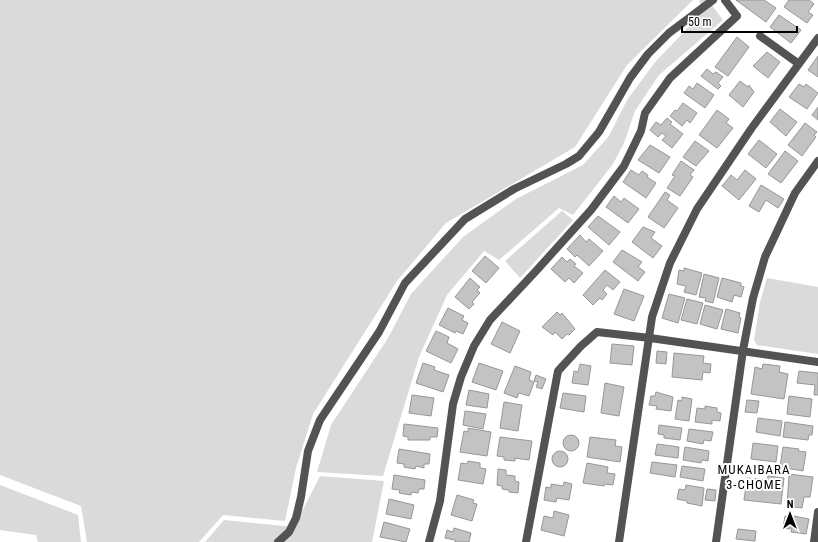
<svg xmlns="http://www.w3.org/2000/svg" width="818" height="542" viewBox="0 0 818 542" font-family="'Roboto Condensed',sans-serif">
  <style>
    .green { fill: #dadada }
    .building { fill: #c3c3c3; stroke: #979797 }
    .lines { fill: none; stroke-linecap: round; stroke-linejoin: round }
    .street { stroke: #535353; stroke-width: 8 }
    .labels { text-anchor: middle; stroke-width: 4; stroke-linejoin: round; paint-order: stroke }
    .neighbourhood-label { font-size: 13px; letter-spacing: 1px; fill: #000; stroke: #fff }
  </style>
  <rect width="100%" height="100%" fill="#fff"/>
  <!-- green -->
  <path class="green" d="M0,0H693L627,65L575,147L446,223L397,281L313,414L296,468L285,521L223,515L199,542H87L81,506L0,475Z
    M699,0H708L723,20L659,75L635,111L624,143L613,164L573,215L559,208L499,260L484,251L447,295L419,357L383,476L317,472L331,425L388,338L411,294L463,237L516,199L583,165L609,136L627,100L656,61L703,12Z
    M562,211L573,220L520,278L505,261Z
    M767,278L818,287V354L757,345L754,340L760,302Z
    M320,476L384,481L372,542H205L224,520L294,527Z
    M0,485L78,515L81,542H38L36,535L0,530Z"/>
  <!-- building -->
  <path class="building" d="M736,0H764L776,8L766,22Z
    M789,0H809L814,4L808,12L813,15L807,23L784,7Z
    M779,15L801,30L791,43L770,27Z
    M737,37L749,47L728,76L715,67Z
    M767,52L780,62L768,78L753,66Z
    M818,56V77L808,70Z
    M707,69L713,74L716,72L723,77L718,83L721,86L718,89L701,76Z
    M740,81L748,87L749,85L754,92L743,107L729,95Z
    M697,83L714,95L705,108L684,93L689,86L693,89Z
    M799,84L804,87L806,84L818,93L807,109L789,97Z
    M683,103L697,113L690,123L687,120L682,126L670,116L675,110L677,111Z
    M818,107V120L812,115Z
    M780,109L797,122L786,136L770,122Z
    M717,110L729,119L726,123L733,128L717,148L699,135Z
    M667,118L672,122L670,124L683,134L672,148L662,140L666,136L662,133L658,137L650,130L656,122L661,125Z
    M805,123L817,132L814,135L816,137L802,156L788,145Z
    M759,140L777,154L766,168L748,154Z
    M695,141L709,151L696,166L683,157Z
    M650,145L670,157L659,173L638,160Z
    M785,151L798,161L781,183L768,174Z
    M681,161L694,170L690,175L693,177L680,196L667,188L675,176L672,175Z
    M631,170L639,175L642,171L648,175L647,177L656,183L646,198L623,182Z
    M745,170L756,179L739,200L722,186L731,175L737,180Z
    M761,185L784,199L778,208L766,200L759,212L749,206Z
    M665,192L670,195L667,200L678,208L664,228L648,217Z
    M614,196L621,202L624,198L639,209L628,223L606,207Z
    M598,216L620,232L609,245L588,227Z
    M643,227L655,232L651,238L662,246L653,258L632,242Z
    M580,235L586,242L589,239L603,251L589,266L577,255L575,257L567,249Z
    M622,250L642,262L638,267L645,272L638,281L613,262Z
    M485,256L499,268L486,283L472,271Z
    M562,257L567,262L570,259L576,264L574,266L583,273L574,283L569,278L565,282L551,269Z
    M684,268L702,273L696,295L684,292L686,286L677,284L679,270L684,271Z
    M605,270L620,282L613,290L607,285L603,290L607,294L602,300L600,298L593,305L583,295Z
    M704,274L719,278L713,303L705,301L706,298L699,297Z
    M470,278L480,287L477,290L480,293L472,302L474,304L469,309L455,297Z
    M722,278L741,283V286L744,287L741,297L734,295L732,302L717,297Z
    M624,289L644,296L634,321L614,314Z
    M669,294L685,298L678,323L662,318Z
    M687,299L703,303L697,324L681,320Z
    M705,305L723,310L717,329L700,324Z
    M448,308L464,316L462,320L468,323L463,334L456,331L455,333L439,325Z
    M726,309L740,313L739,317L741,318L738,333L721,329Z
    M557,312L560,315L562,313L575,329L569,335L567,334L562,339L555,332L553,335L542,327Z
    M502,322L520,331L510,353L491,344Z
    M436,331L449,337L447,343L458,349L451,363L426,351Z
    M612,344L634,346L632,365L610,363Z
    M657,351L667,352L666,364L656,363Z
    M674,353L704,356L703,363L711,364L710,373L703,372L702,380L672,377Z
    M423,363L435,367L434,370L449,375L443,392L416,383Z
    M479,363L503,371L496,390L472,382Z
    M580,364L591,366L588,385L572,383L574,371L578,372Z
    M763,364L780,366L779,372L788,374L784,399L751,394L755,367L762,369Z
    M515,366L531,372L529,380L534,382L529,396L519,393L517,398L504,393Z
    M799,371L818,373V395H814L815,385L797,383Z
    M536,375L546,379L542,389L536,387L538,382L534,381Z
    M605,383L624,387L619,416L601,413Z
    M469,390L489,394L487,408L466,405Z
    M656,392L673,397L671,411L656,409L657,406L649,405L651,396H655Z
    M563,393L586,396L584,412L560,408Z
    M412,395L434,398L431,416L409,413Z
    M789,396L812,399L810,417L787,414Z
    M682,397L692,399L689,421L675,419L678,400L682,401Z
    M747,400L759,401L757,413L745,412Z
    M504,402L522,405L518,431L500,428Z
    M705,406L717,408V412L721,413L720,421L712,420V424L695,422L697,408L705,409Z
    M465,411L486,414L483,429L463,425Z
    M758,418L782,421L780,436L756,432Z
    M785,422L813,426L812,435H809L808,440L783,437Z
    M404,424L438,428L437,437H430V440H408V437L403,436Z
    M659,425L682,428L680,440L664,438V435L658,434Z
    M468,428L491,432L487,456L460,452L464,431L468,432Z
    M689,429L713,432L711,441L704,440L703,444L687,441Z
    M563 443a8 8 0 1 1 16 0a8 8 0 1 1-16 0Z
    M500,437L532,441L529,460L515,458V461L504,460V457L497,456Z
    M590,437L616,440L615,446L622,447L620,462L587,457Z
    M753,443L778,446L776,462L751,459Z
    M657,444L679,447L678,458L655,455Z
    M685,447L709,451L708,461L702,460L701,463L683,460Z
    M783,447L799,449L798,451L806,452L803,471L780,467Z
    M399,449L430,454L429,464H424V468L416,466L415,469L404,467V464L397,463Z
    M552 459a8 8 0 1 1 16 0a8 8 0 1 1-16 0Z
    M468,461L480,463V468L486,469L483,484L458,480L461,463L467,464Z
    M652,462L677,465L675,477L650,473Z
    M587,463L608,467L607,473L615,474L613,485L605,484L604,486L583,483Z
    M682,466L705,469L703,481L680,477Z
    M498,469L506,470V475L515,476V481L519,482L518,493L509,492V490L502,489V486L497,485Z
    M789,474L813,477L810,497H804L802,508L787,506Z
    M394,475L425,480L424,489H419L418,493L412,492L411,495L399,493L400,490L392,489Z
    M768,476L784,478L781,504L744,500L747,478L767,480Z
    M564,482L572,484L569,500L557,498L556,502L544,500L546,487L551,488V484L563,486Z
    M686,485L704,488L702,506L687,503V501L677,499L679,489L685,490Z
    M707,489L716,490L715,501L705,500Z
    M457,495L474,500L473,503L477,504L472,521L451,515Z
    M389,499L414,505L411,519L386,514Z
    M554,511L569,515L564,536L541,530L544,516L553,518Z
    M785,516L792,518L790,529L783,528Z
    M794,516L809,519L806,534L791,532Z
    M384,522L410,529L406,542L380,537Z
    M454,528L471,533L469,542H455V540L445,538L447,530L453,532Z
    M738,529L756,531L755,541L736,539Z"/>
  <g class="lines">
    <!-- street -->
    <path class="street" d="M760,36L799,64
      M278,542L289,532L296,518L301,497L308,451L320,420L379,332L405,283L465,219L514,189L566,164L579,156L599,132L630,78L648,54L669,33L713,0
      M429,542L440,501L453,404L461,377L474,346L490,320L536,271L591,210L624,166L641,131L645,113L670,78L737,16L725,0
      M526,542L558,371L581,346L597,332L650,338L818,362
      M619,542L652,317L670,263L697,209L751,129L818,38
      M716,542L743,350L753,298L765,257L795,193L818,161
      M814,542L818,512"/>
  </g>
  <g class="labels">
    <!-- neighbourhood labels -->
    <g class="neighbourhood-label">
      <text x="754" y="474">MUKAIBARA<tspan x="754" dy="15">3-CHOME</tspan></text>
    </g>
  </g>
  <!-- north arrow -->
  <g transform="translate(790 514)" stroke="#ffffff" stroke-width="3" paint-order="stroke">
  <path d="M0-3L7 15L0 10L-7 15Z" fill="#000000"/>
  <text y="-6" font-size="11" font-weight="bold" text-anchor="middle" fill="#000000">N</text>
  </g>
  <!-- scale -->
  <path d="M682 26v6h115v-6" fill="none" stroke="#000000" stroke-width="2"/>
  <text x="688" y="26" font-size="12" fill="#000000" stroke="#ffffff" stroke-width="3" paint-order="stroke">50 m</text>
</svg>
